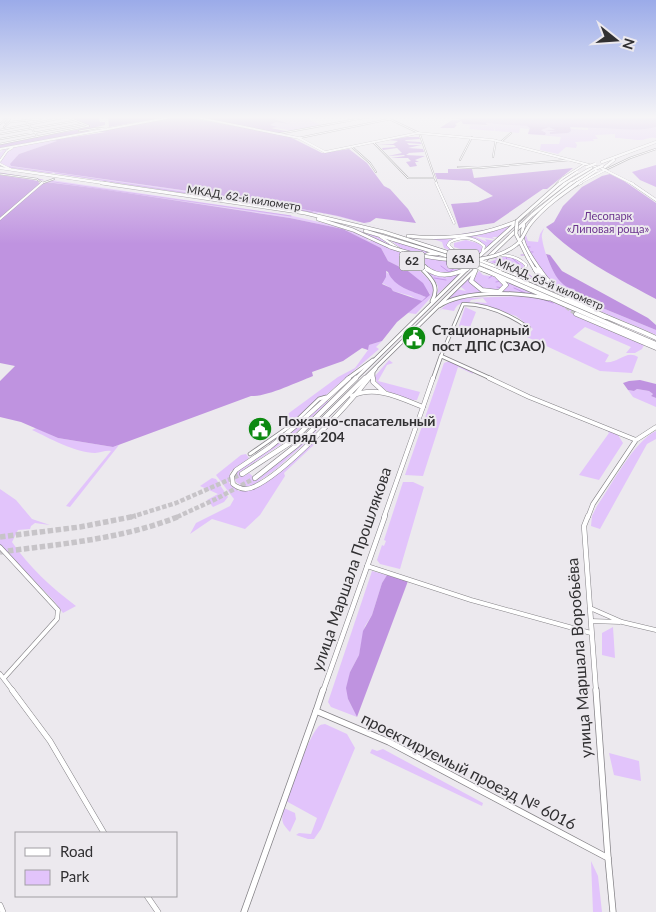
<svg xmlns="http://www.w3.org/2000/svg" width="656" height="912" viewBox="0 0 656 912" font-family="Lato,sans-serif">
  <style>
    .green { fill: #e2c4fb }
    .forest { fill: #bf93e0; fill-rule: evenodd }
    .water { fill: #c99deb }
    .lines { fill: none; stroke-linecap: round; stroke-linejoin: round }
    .stream { stroke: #c99deb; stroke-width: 1 }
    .primary-tunnel-far1 { stroke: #c7c4c8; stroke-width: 4.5; stroke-dasharray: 4.5 2; stroke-linecap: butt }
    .primary-tunnel { stroke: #c7c4c8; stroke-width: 5.5; stroke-dasharray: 5.5 2.5; stroke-linecap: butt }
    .trunk-tunnel { stroke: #c7c4c8; stroke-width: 4; stroke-dasharray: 4 2; stroke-linecap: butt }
    .minor-far5-casing { stroke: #848286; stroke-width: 2 }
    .minor-far4-casing { stroke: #848286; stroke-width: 2.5 }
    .minor-far3-casing { stroke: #848286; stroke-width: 4 }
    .minor-far2-casing { stroke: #848286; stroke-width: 4.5 }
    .minor-far1-casing { stroke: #848286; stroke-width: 5 }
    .minor-casing { stroke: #848286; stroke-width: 6 }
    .tertiary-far5-casing { stroke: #848286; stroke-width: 2.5 }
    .tertiary-far4-casing { stroke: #848286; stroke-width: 3 }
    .tertiary-far3-casing { stroke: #848286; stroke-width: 4.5 }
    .tertiary-far2-casing { stroke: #848286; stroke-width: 5 }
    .tertiary-far1-casing { stroke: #848286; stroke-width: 5.5 }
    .tertiary-casing { stroke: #848286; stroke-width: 7 }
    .secondary-far3-casing { stroke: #848286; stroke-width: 4.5 }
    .secondary-far2-casing { stroke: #848286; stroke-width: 5 }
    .secondary-far1-casing { stroke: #848286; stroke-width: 5.5 }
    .secondary-casing { stroke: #848286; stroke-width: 7 }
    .primary-far2-casing { stroke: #848286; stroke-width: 3 }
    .primary-far1-casing { stroke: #848286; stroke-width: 4.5 }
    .primary-casing { stroke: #848286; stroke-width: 5.5 }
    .trunk-far2-casing { stroke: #848286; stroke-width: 3 }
    .trunk-far1-casing { stroke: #848286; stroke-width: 4 }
    .trunk-casing { stroke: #848286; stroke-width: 5 }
    .motorway-casing { stroke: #848286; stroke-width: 3 }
    .minor-far5 { stroke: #fff; stroke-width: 1 }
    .minor-far4 { stroke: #fff; stroke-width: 2 }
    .minor-far3 { stroke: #fff; stroke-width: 2.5 }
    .minor-far2 { stroke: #fff; stroke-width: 3 }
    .minor-far1 { stroke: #fff; stroke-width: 4 }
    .minor { stroke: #fff; stroke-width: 5 }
    .tertiary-far5 { stroke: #fff; stroke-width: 2 }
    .tertiary-far4 { stroke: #fff; stroke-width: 2.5 }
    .tertiary-far3 { stroke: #fff; stroke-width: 3 }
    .tertiary-far2 { stroke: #fff; stroke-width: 4 }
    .tertiary-far1 { stroke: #fff; stroke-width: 4.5 }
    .tertiary { stroke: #fff; stroke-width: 5.5 }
    .secondary-far3 { stroke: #fff; stroke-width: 3 }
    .secondary-far2 { stroke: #fff; stroke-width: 4 }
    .secondary-far1 { stroke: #fff; stroke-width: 4.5 }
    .secondary { stroke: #fff; stroke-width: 5.5 }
    .primary-far2 { stroke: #fff; stroke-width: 2.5 }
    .primary-far1 { stroke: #fff; stroke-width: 3 }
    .primary { stroke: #fff; stroke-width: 4.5 }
    .trunk-far2 { stroke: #fff; stroke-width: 2.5 }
    .trunk-far1 { stroke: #fff; stroke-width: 3 }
    .trunk { stroke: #fff; stroke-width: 4 }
    .motorway { stroke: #fff; stroke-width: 2.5 }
    .primary-bridge-far1-casing { stroke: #848286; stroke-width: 3; stroke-linecap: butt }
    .primary-bridge-casing { stroke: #848286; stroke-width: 4.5; stroke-linecap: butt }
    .trunk-bridge-far2-casing { stroke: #848286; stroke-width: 3; stroke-linecap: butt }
    .trunk-bridge-far1-casing { stroke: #848286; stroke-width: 4; stroke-linecap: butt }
    .trunk-bridge-casing { stroke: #848286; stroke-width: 5; stroke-linecap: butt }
    .primary-bridge-far1 { stroke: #fff; stroke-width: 2.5 }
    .primary-bridge { stroke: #fff; stroke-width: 3 }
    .trunk-bridge-far2 { stroke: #fff; stroke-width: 2.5 }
    .trunk-bridge-far1 { stroke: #fff; stroke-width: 3 }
    .trunk-bridge { stroke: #fff; stroke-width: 4 }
    .labels { text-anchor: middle; stroke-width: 4; stroke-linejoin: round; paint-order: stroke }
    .far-street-label { font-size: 11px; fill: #313032; stroke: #ece9ee }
    .far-park-label { font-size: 11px; fill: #6b348e; stroke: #ece9ee }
    .shield { fill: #ece9ee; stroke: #69686a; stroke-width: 1 }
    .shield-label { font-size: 12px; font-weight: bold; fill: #313032 }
    .poi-label { font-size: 14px; font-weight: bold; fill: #313032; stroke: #ece9ee; text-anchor: start }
    .near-street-label { font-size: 16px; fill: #313032; stroke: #ece9ee }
  </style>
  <rect width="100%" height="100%" fill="#ece9ee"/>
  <!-- green -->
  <path class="green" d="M301,116L321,125L317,126L318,127L286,133L288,130L270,127L269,125L276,122L274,119Z
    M486,122L570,127L572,129L588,130V128L641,129L656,127V138C650,136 646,140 640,140C633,140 623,138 615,138V134L595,135L598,139H593L594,141L575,142L577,145L576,148L566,147L558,154L540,150L541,144H559L561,137L528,134L529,129L520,128L519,133L495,131V126L494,131L469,129L471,124L488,126Z
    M52,140H61L19,154L11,166L260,201L338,216L381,227L319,212L317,214L54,173L8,168L0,163L6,151L0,159V152L3,151L0,150Z
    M52,180L288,215L341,227L369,238L367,240L370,241L372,240L390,246L360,231C393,239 407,258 430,281L433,285L434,294L416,314L408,313L421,302L411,296L393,291L391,288L382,283L385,271L407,289L426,297L430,294L408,271L388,261L381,248L343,229L290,218L233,209L46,182L41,185Z
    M512,225L498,237H492L495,239L473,236L487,242L485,239L495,241L487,248C479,237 462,235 450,240L447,244L448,247L457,253L444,248L442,242L433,239Z
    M544,228C544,230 541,234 542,238C544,254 556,286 574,289L600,307L656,330V335C626,321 567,301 548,279C539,268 529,252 523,239L526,235L528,241L538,242L540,234Z
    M388,239L433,253L422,255L419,261C436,273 439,279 461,274L436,295C438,291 439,288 437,284C431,273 399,245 388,239Z
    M466,240L477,243L484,248L476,257L473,256L474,254L473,253L454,247V243Z
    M433,255L458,262L455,264L466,266C449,281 437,274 421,262V259Z
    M507,256L520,260L525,267L517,272L512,270L513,269L489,262L497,259H492Z
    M479,271L483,275C493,277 497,274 504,286L499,290H483L473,280Z
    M470,277L471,283L485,292L503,291L507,286L505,281L537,295L466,296L446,301L456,289L466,291L460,286Z
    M526,296L546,299L578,313L575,315L582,319L644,345L642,349L635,353H626L631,347L585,327L573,337L609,355L605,362C618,364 626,349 638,357L632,373L600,371L527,337L533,329L516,316L473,302L487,303L483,298L471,300L469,303C461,302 457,304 454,311L442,309L438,312L449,302L466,298Z
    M465,307L476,312L470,327L461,325L457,332Z
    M382,341L376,347L379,349L326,395L319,397L297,419L292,420L287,417L289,413L338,377L355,368L368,350L369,345Z
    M389,360L393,363L387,365L378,381L420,392L417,400C405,401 376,390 375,376Z
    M449,361L472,371L473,374L458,367L423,476L405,475L444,363Z
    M367,377L303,445L275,470L252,486L244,487L236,482L234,476L238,471L286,436L328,400V402L290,438L240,472L244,476L249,473L257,480L302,444Z
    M637,389L649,391L653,394L651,396L656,398V407L633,397L628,390L634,391Z
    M36,428L58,438L113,447L119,445L70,507L66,506L111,451C105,450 101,453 95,453C76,453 49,438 32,430Z
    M607,430L618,435L623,443L599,480L579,475L609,433Z
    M656,431V439L647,444L600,529L591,526L592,516L597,506C611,486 634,441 656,431Z
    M312,441H318L284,473L285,476L260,515L245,529L212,519L190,534L196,523L230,506L234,499L216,475L241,455L246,454L249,458L230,472L229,483L239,491C263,493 294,457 312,441Z
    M212,478L216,479L228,497L224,502L213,507L207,500L218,494L200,486Z
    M403,482H413L424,487L400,569L380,564L377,560L382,545L384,546L386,541L384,540Z
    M0,489L16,500L32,519L50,525L35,523L31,526L30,529L18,530L12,542C29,567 52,588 76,606L63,613L54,601L0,545Z
    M372,571L387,575L382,583L372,615L365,626L359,655L350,672L348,699L357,717L331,707L328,702Z
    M613,627L615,658L602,655V633Z
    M325,724L347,734L355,748L321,829L314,839H308L296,835L299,833L311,834L317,818L286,801C293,784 307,740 318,727C321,724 321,725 325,724Z
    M372,749L377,751L383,749L483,803L482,806L370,753Z
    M609,753L639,761L641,781L614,775Z
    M284,808L295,813L296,819L290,832C281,823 281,820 284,808Z
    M591,861L598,876L602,912H593Z"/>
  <!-- forest -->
  <path class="forest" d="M68,116H98L100,122H105V125L88,129L89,132L0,148V144L76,130L91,126Z
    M108,116H172L109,127Z
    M180,116L288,136L322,153L349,149L367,163L384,186L390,189L408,209L416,223L376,218L370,222L364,223L338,216L260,201L11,166L10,164L19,154L57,141L53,140L106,132H94Z
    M291,116L296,117L274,119L289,124L276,122L270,125L277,127L271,128L290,132L277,134L196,117Z
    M445,116L487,122L486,124L488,125L463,124L461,121L455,124L457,125L454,128H440L452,120H462Z
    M527,126L570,127L571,131L568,133L550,134V132H557L545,130H555L549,127L541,130L546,133L545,135L528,134L530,128Z
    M407,137H419L420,139L406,140L405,141L420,142L422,144L407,143L409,145H421L408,148L423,149L424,152H408L424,153H409L406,155L425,156L415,160L419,162H415L417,166L410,167L406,162L411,161L408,158H391L405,156L404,155L388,156L402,153L397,148L383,150L382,148L396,147L394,145H378L393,144L398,141L388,140Z
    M573,168L547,189H543L494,223L459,228L451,204L478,202L493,196L469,181L437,179L435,173H448V169H472L474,178Z
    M610,174L624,181L656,203V299C617,278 578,259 546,227L554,222L563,206L582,187L602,176Z
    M0,175L33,180L38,181L40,185L46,182L101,189L290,218L343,229L381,248L388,261L408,271L423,283L430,295L397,322L382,341L369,345L368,350L362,348L343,361L312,372L313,376C297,382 267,397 251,396L113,447L58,438L21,422L0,417V381L15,366L0,363ZM386,271L388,272C394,287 412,291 426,297L422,301L393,291L391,288L382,284L386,277Z
    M546,254L550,255L562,271L648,318L656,325V330L600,307L577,293L574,289C558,287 551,267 546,254Z
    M640,380L656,384V398L651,396L653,394L649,391L637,389L634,391L628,390L623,383L629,381Z
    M387,575L408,581L357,717L348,699L346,688L350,672L359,655L363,631L372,615L382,583Z"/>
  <!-- water -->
  <path class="water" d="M451,116H656V127C637,132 615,128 595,128C548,126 497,128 451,116Z
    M656,165V187L640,180L632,172Z"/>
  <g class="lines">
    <!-- stream -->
    <path class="stream" d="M9,167L52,173
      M0,173L43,180
      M55,173L313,212
      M47,181L291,216
      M528,247H530
      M531,252H533
      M521,255H524
      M506,257L507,260
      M512,258L520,265L515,270
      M498,259L501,260
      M494,262L497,263
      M441,266L449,272L455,268
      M528,274L532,277L528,281
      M434,278L446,280
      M489,278L492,276
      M496,282L501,281
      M497,287L502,288
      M514,288L525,293
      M542,299L553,303"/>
    <!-- primary-tunnel-far1 -->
    <path class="primary-tunnel-far1" d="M131,517L176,503L242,474
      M177,517L216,499L255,478"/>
    <!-- primary-tunnel -->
    <path class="primary-tunnel" d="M0,537L80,527L136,516
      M0,552C61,544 123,539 180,516"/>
    <!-- trunk-tunnel -->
    <path class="trunk-tunnel" d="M542,281L558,301L576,314"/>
    <!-- minor-far5 casing -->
    <g class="minor-far5-casing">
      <path id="minor-far5" d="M383,116L419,133
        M25,120L38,137
        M0,124L6,119H10L5,123
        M4,127L10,122L41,119
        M0,130L67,117L89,126L0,144
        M79,131L97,128L106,129
        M0,134L75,121
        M277,134L374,116
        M420,135L437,184
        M299,138L390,119
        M0,139L83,124
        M502,141L511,133
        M373,142L408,178H435
        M352,147L370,163L376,172
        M493,157L496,140
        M460,160L472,137
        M458,167L478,168L569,160
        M605,170L630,158L656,149
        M0,174L37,179L42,183
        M40,184L54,179"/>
    </g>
    <!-- minor-far4 casing -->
    <g class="minor-far4-casing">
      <path id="minor-far4" d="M436,183L454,223
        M0,219L42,183"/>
    </g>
    <!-- minor-far3 casing -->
    <g class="minor-far3-casing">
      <path id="minor-far3" d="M441,356L463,304C488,304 509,314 529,328"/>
    </g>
    <!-- minor-far2 casing -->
    <g class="minor-far2-casing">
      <path id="minor-far2" d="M250,454L293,424L319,399L326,397"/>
    </g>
    <!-- minor-far1 casing -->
    <g class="minor-far1-casing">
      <path id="minor-far1" d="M0,547L58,610L57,619L4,678
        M367,566L471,600L591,633
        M590,608L622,622L656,630
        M591,621L620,622
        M0,674L13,691"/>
    </g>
    <!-- minor casing -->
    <g class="minor-casing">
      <path id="minor" d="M12,690L50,741L104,833
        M147,896L158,912
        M0,905L3,912"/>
    </g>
    <!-- tertiary-far5 casing -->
    <g class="tertiary-far5-casing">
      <path id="tertiary-far5" d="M190,116L299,138L325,152L418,133L493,140L601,168L633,184
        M0,149L178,116
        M0,161L7,151L12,148
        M0,164L10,169
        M557,184L563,178L585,164
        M578,184L605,170"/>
    </g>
    <!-- tertiary-far4 casing -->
    <g class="tertiary-far4-casing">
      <path id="tertiary-far4" d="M631,183L656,200
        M556,186L559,183
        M575,186L581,183"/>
    </g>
    <!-- tertiary-far3 casing -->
    <g class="tertiary-far3-casing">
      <path id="tertiary-far3" d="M433,379L441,356L492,379"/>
    </g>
    <!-- tertiary-far2 casing -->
    <g class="tertiary-far2-casing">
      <path id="tertiary-far2" d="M489,378L529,397L636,440
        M423,407L433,378
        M588,517L593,504L636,440L656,427"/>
    </g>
    <!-- tertiary-far1 casing -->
    <g class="tertiary-far1-casing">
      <path id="tertiary-far1" d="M588,516L584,526L596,691"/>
    </g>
    <!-- tertiary casing -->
    <g class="tertiary-casing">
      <path id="tertiary" d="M596,690L608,858
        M244,912L316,711"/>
    </g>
    <!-- secondary-far3 casing -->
    <g class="secondary-far3-casing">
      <path id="secondary-far3" d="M373,373V379
        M347,379L373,360
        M368,379L376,368"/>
    </g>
    <!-- secondary-far2 casing -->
    <g class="secondary-far2-casing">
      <path id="secondary-far2" d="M349,378L298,424L270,447L236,470L232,476L233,484C238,488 245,490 251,488C282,477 348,405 369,378
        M373,378V382L385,393
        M352,396C376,385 400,398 423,407L384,517"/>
    </g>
    <!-- secondary-far1 casing -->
    <g class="secondary-far1-casing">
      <path id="secondary-far1" d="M323,691L385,516"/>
    </g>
    <!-- secondary casing -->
    <g class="secondary-casing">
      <path id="secondary" d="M323,690L316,711L389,742L608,858L613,912"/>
    </g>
    <!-- primary-far2 casing -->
    <g class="primary-far2-casing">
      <path id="primary-far2" d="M381,237L402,251L424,270
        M466,255L453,250L448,245L450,242C462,236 474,237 484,246L482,254
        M494,256C506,254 517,256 526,265L525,269L522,270"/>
    </g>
    <!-- primary-far1 casing -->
    <g class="primary-far1-casing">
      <path id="primary-far1" d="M422,269C432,279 440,287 432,301
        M501,272L516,273L525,269
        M540,284L561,293
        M439,306C465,289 519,292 549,299
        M355,379L466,270
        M364,379L475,270"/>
    </g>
    <!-- primary casing -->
    <g class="primary-casing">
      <path id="primary" d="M242,474L291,442L356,378
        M255,478L297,445L365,378"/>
    </g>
    <!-- trunk-far2 casing -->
    <g class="trunk-far2-casing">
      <path id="trunk-far2" d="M605,167L614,160
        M0,168L110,184
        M564,184L591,168
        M571,184L595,169"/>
    </g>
    <!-- trunk-far1 casing -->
    <g class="trunk-far1-casing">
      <path id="trunk-far1" d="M102,183L305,213L384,232L465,258
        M318,219L353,230L390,247
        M524,225C517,241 532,257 540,270
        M365,231L460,260
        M408,236C445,240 483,236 517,221
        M528,258L535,270
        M493,269L496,270
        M429,270L420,262V258L428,254H437
        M464,270L526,214L566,183
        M475,270L532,215L572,183"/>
    </g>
    <!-- trunk casing -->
    <g class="trunk-casing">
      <path id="trunk" d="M427,269C440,278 453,275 467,269
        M476,269L471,281L482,290L499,292L506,285L497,276
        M493,269L605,317
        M535,269L542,281
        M539,269C563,307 618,319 656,338
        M489,272L656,344
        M576,314L656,348"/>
    </g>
    <!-- motorway casing -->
    <g class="motorway-casing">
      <path id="motorway" d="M602,162L656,142"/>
    </g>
    <!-- minor-far5 -->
    <use href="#minor-far5" class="minor-far5"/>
    <!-- minor-far4 -->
    <use href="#minor-far4" class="minor-far4"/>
    <!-- minor-far3 -->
    <use href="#minor-far3" class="minor-far3"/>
    <!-- minor-far2 -->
    <use href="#minor-far2" class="minor-far2"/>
    <!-- minor-far1 -->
    <use href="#minor-far1" class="minor-far1"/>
    <!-- minor -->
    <use href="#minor" class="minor"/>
    <!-- tertiary-far5 -->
    <use href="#tertiary-far5" class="tertiary-far5"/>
    <!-- tertiary-far4 -->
    <use href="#tertiary-far4" class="tertiary-far4"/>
    <!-- tertiary-far3 -->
    <use href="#tertiary-far3" class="tertiary-far3"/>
    <!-- tertiary-far2 -->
    <use href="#tertiary-far2" class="tertiary-far2"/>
    <!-- tertiary-far1 -->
    <use href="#tertiary-far1" class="tertiary-far1"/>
    <!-- tertiary -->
    <use href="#tertiary" class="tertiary"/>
    <!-- secondary-far3 -->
    <use href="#secondary-far3" class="secondary-far3"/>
    <!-- secondary-far2 -->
    <use href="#secondary-far2" class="secondary-far2"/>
    <!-- secondary-far1 -->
    <use href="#secondary-far1" class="secondary-far1"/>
    <!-- secondary -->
    <use href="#secondary" class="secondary"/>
    <!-- primary-far2 -->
    <use href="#primary-far2" class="primary-far2"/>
    <!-- primary-far1 -->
    <use href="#primary-far1" class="primary-far1"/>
    <!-- primary -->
    <use href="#primary" class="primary"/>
    <!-- trunk-far2 -->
    <use href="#trunk-far2" class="trunk-far2"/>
    <!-- trunk-far1 -->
    <use href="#trunk-far1" class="trunk-far1"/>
    <!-- trunk -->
    <use href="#trunk" class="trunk"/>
    <!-- motorway -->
    <use href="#motorway" class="motorway"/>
    <!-- primary-bridge-far1 casing -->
    <g class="primary-bridge-far1-casing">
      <path id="primary-bridge-far1" d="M466,255L505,270"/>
    </g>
    <!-- primary-bridge casing -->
    <g class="primary-bridge-casing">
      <path id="primary-bridge" d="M502,269L540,284"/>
    </g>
    <!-- trunk-bridge-far2 casing -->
    <g class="trunk-bridge-far2-casing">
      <path id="trunk-bridge-far2" d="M587,167L595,164
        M595,169L602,166
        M559,184L577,172
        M576,184L596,171"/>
    </g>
    <!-- trunk-bridge-far1 casing -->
    <g class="trunk-bridge-far1-casing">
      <path id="trunk-bridge-far1" d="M390,247C425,259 484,270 516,245C523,240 525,230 531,223C544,207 561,195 578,183
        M528,258L516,234L517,221L560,183
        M468,259L493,269
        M461,261L484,270"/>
    </g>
    <!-- trunk-bridge casing -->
    <g class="trunk-bridge-casing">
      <path id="trunk-bridge" d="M481,269L489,272"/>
    </g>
    <!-- primary-bridge-far1 -->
    <use href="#primary-bridge-far1" class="primary-bridge-far1"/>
    <!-- primary-bridge -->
    <use href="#primary-bridge" class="primary-bridge"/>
    <!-- trunk-bridge-far2 -->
    <use href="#trunk-bridge-far2" class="trunk-bridge-far2"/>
    <!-- trunk-bridge-far1 -->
    <use href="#trunk-bridge-far1" class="trunk-bridge-far1"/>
    <!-- trunk-bridge -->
    <use href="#trunk-bridge" class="trunk-bridge"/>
  </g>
  <!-- sky -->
  <linearGradient id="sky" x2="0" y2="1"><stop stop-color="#9babe9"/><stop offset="0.48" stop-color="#f6f5f7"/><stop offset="1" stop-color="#f6f5f7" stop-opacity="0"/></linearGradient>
  <rect width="656" height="244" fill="url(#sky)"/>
  <!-- icons -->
  <defs>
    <g id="civic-disc" transform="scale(1.25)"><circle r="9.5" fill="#0d8a11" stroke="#ece9ee"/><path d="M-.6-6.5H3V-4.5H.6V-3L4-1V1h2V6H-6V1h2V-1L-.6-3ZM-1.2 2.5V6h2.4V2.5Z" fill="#fff"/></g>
  </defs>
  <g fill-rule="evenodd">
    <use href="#civic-disc" x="414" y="338"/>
    <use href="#civic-disc" x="260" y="429"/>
  </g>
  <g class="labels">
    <!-- far-street labels -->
    <g class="far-street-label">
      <text transform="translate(244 198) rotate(9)" y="4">МКАД, 62-й километр</text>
      <text transform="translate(550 284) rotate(23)" y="4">МКАД, 63-й километр</text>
    </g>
    <!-- far-park labels -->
    <g class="far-park-label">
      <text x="608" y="220">Лесопарк<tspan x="608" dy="13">«Липовая роща»</tspan></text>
    </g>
    <!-- shield labels -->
    <g class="shield">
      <rect x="447" y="249.5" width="32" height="19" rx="4"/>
      <rect x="399.5" y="251.5" width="25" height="19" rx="4"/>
    </g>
    <g class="shield-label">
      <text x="463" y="263">63A</text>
      <text x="412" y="265">62</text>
    </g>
    <!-- poi labels -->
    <g class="poi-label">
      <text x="432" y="335">Стационарный<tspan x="432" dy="16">пост ДПС (СЗАО)</tspan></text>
      <text x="278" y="426">Пожарно-спасательный<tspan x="278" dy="16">отряд 204</tspan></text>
    </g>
    <!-- near-street labels -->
    <g class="near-street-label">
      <text transform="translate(351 569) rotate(-71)" y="6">улица Маршала Прошлякова</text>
      <text transform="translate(579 658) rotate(-94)" y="6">улица Маршала Воробьёва</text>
      <text transform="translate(469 771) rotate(27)" y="6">проектируемый проезд № 6016</text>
    </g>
  </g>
  <!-- legend -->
  <rect x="15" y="832" width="162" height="65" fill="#ece9ee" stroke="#a19fa3"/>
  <rect x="25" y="848" width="25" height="8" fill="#ffffff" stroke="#a19fa3"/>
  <text x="60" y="857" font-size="15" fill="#313032">Road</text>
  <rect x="25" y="870" width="25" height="15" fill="#e2c4fb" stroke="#a19fa3"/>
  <text x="60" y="882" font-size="15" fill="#313032">Park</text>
  <!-- north arrow -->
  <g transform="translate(616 40) rotate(107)" stroke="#ece9ee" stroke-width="4" paint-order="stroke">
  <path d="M0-4L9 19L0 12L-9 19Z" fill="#313032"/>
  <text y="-8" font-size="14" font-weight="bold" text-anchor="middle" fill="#313032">N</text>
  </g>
</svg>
